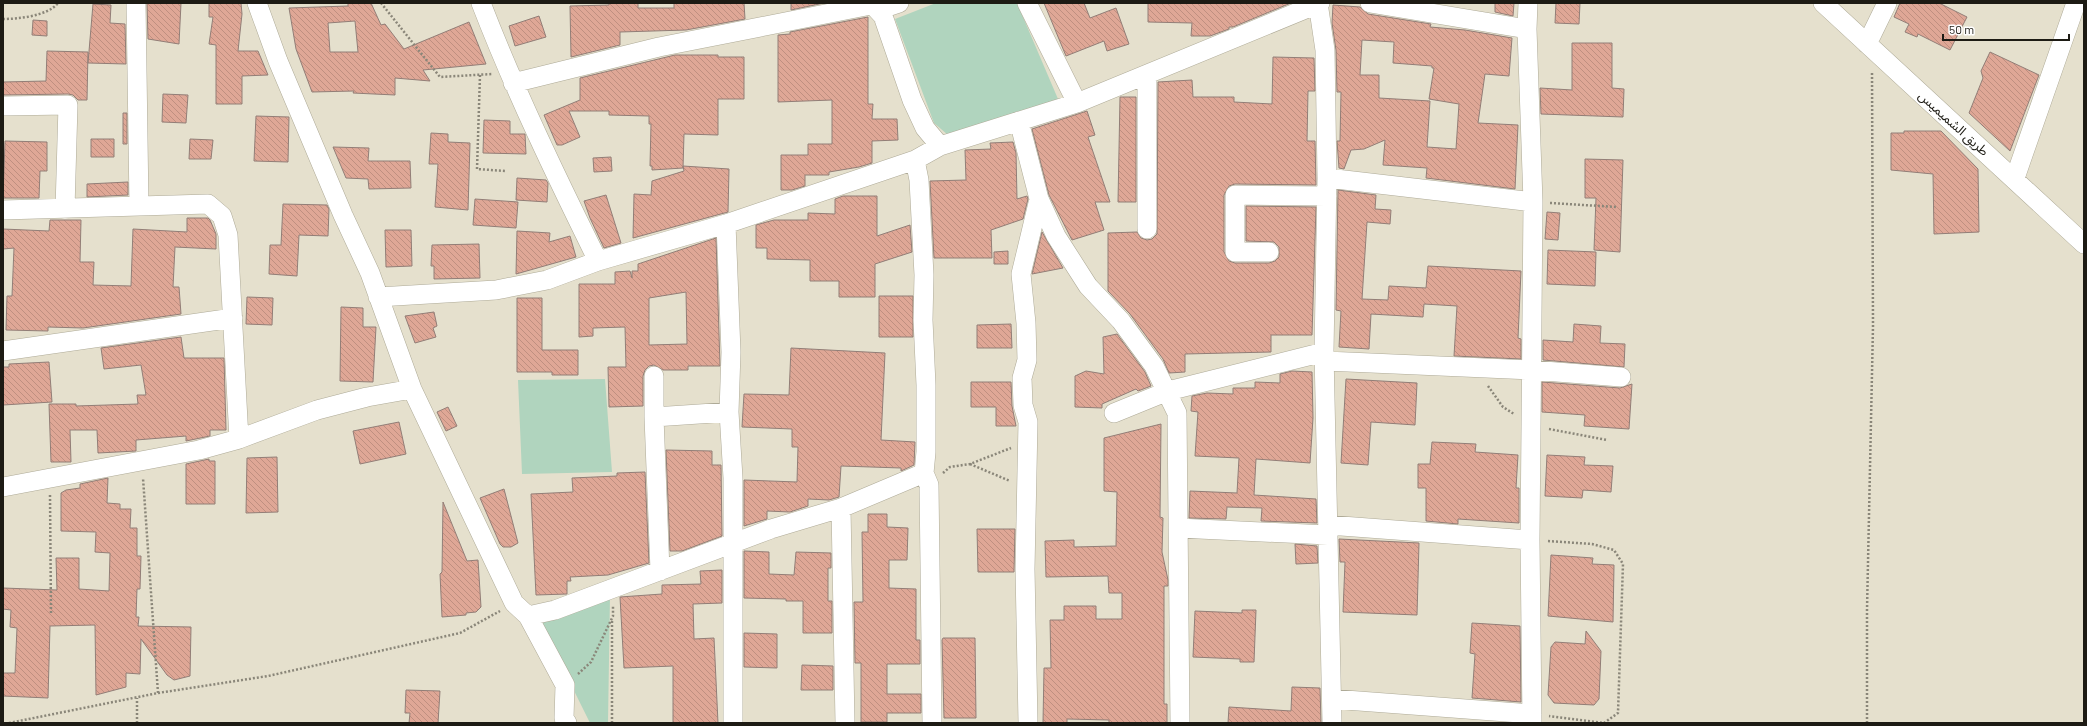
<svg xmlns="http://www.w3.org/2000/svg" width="2087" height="726" viewBox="0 0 2087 726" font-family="Barlow,'Noto Sans Arabic',sans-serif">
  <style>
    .park { fill: #b0d4be }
    .building { fill: url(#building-back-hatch); stroke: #927e77; fill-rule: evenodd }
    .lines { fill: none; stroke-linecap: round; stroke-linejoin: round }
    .minor-casing { stroke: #aeaa97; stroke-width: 20 }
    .path { stroke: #8a8679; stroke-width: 2.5; stroke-dasharray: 2 2; stroke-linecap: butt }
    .minor { stroke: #fff; stroke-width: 19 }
    .labels { text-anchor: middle; stroke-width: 3.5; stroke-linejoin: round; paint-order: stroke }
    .street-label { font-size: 13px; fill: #1d1b14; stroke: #fff }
  </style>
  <defs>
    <pattern id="building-back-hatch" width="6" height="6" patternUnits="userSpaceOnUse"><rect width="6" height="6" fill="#dfa796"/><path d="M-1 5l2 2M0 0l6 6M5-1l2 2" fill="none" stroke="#bf8f80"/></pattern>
  </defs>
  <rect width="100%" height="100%" fill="#e5e0cd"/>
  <!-- park -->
  <path class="park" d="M936,3H1017L1058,99L948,135L934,123L895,19Z
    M605,379L612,472L522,474L518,380Z
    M610,596L608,723H590L539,620Z"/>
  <!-- building -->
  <path class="building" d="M147,3H181L179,44L148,39Z
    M209,3H241L242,14L238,51H258L268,75L242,76V104H216V45L209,44L213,17H209Z
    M348,3H371L381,25L385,24L404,49L469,22L486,64L423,70L430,81L395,78V95L353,93L354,91L312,92L296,49L289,8L348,6ZM355,21L358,52H330L328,23Z
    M609,3H638V8H674V3H744L745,19L686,30L620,32V45L571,57L570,6L609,5Z
    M791,3H824L791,10Z
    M1044,3H1084L1090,18L1116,8L1129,44L1107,51L1104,41L1066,56Z
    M1148,3H1291L1233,27H1229V29L1210,36H1191L1192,23L1148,22Z
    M1495,3H1514L1513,16L1495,12Z
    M1556,3H1580L1579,24L1555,23Z
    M1900,3H1939L1967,17L1950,50L1918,34L1917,37L1905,32L1909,24L1894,17Z
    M93,4L111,5L110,23L125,24L126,64L88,63Z
    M1333,5L1360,7L1368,14L1431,24L1430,27L1465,30L1512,38L1509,76L1485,74L1478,123L1518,125L1515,189L1426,178L1427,168L1383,165L1385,140L1364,149L1351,150L1344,169L1339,168L1337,141H1340L1341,92H1337L1336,50L1332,23ZM1362,40L1394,42L1393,63L1432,66V68H1434L1429,99L1459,104L1456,149L1427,147L1430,101L1379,98V75H1360Z
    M539,16L546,37L515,46L509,26Z
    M868,17V104H873L872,119H897L898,140L872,141V163L859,167L829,172V175H805V186L792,190H781V155H808V144H832V100L778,102V35L790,34V32Z
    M33,20L47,21V36L32,35Z
    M1572,43H1612V88L1624,89L1623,117L1541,114L1540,88L1572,90Z
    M47,51L88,52L87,100H78L73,95L68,94L3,95V82L46,81Z
    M1990,52L2039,75L2010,151L1969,113L1983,78L1981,71Z
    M675,55H718V57H744V99H718V135L684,134L683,168L652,170V166H650L651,124H649V116L609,115V111H569L580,137L562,145H557L544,115L580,100V78Z
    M1273,57L1314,58L1315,91H1308L1307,141H1315L1316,185L1235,184L1229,186L1224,195V252L1229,261L1235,263H1269L1275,261L1279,257V247L1274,242L1246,241V206L1316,207L1312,335H1271V352L1185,354V372L1169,373L1163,359L1130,314L1108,291V233L1137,232L1141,238L1147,240L1152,239L1157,234L1158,82L1192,80L1193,97H1234V102L1272,104Z
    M163,94L188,95L186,123L162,122Z
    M1120,97H1136V202H1118Z
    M1087,111L1095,135L1088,137L1110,202H1095L1104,230L1072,240L1049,195L1032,129Z
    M123,113H127V144H123Z
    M256,116L289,117L288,162L254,161Z
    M484,120L510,121V134H525L526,154L483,153Z
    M1904,131H1941L1978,169L1979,232L1934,234L1933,174L1891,170V133H1904Z
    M431,133L448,134V142L470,143L468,210L435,207L438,164H429Z
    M91,139H114V157H91Z
    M190,139L213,140L211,159H189Z
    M5,141L47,142V171H40L39,198H3Z
    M1013,142L1016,153L1017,199L1027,196L1028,199L1023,219L991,230L992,258H934L930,181L966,180L965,150L991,149L990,143Z
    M333,147L369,148L368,161H410L411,188L369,189L368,179L346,178Z
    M611,157L612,171L594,172L593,158Z
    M1585,159L1623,160L1620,252L1594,250L1596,198H1585Z
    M683,166L729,169L728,212L633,238L634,194L651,195L652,181L684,171Z
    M517,178L546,180L548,183L547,202L516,200Z
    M128,182V195L87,197V184Z
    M1338,190L1376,195L1375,209L1391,210L1390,224L1367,222L1362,299L1388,300L1389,286L1426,288L1428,266L1521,271L1518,338L1521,339V359L1454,356L1457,306L1424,304L1423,317L1371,314L1369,349L1339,347L1341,311L1336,310Z
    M606,195L621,243L604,248L590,218L584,201Z
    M843,196H877V236L910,225L912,252L875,264V297H839V281H810V260L767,259V248H756V225L774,220H808V213L835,214V199Z
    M475,199L518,202L516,228L473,225Z
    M283,204L327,205L329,209L328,236L299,235L297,276L269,274L270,245H281Z
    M1547,212L1560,213L1558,240L1545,239Z
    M187,218H208L210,220L216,234V249L175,247L173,287H179L181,314L83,328L48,327V331L6,330L7,296H12L14,248L3,249V229L49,231L50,220H81L80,262H94L93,285L131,286L133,229L187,232Z
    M385,230H411L412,266L386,267Z
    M517,231L550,233L549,242L570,236L576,257L516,274Z
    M1042,232L1063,268L1032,274Z
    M716,238L720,366H688V370H663L654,365L649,366L645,370L643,376V406L609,407L608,367H626L625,327L593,328V336L579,337V284H615V272L630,271L632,278V271H638V264ZM686,292L687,344L649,345V298Z
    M479,244L480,278L434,279V266H431L432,245Z
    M1548,250L1596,252L1595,286L1547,284Z
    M1008,251V264H994V252Z
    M879,296H913V337H879Z
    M247,297L273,298L272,325L246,324Z
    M517,298H542V350H578V375H552V372H517Z
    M341,307L363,308V327H376L373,382L340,381Z
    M434,312L437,326L433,328L436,337L415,343L405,316Z
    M1011,324L1012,348H977V325Z
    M1574,324L1601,326L1600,343L1625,344L1624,367L1543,360V340L1573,342Z
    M1117,334L1145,372L1151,386L1138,391L1136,389L1102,404V408L1075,407V376L1086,371L1104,374L1103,337Z
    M181,337L184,358H224L226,430H210V436L186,441V436L136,440V451L98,453L97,430H70L71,462H51L49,404H76V406L138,404L137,395H146L141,365L104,369L101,348Z
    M791,348L885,353L881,440L915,442L914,465L901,471V468L841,466L839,497L829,500L808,499V506L790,512L767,511V519L744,526V480L797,482L798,447H792V429L742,427L744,394L789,395Z
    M49,362L52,402L3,405V367H9V364Z
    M1292,371L1312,372L1313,418L1310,463L1256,459L1254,495L1316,499L1317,523L1261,521L1262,508L1227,507L1226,519L1189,518L1190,491L1237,493L1239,458L1195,456L1198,412L1191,411L1192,396L1207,393L1233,394V388H1255V382L1280,383V374Z
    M1346,379L1417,383L1415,425L1371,422L1368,465L1341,463Z
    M971,382H1011L1012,406L1016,426H996V407H971Z
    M1542,382L1620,388L1632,384L1629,429L1584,426L1585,415L1542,412Z
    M448,407L457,426L446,431L437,412Z
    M399,422L406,454L360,464L353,431Z
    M1161,424L1160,517L1163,518L1162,552L1168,580V586H1164V704H1167V723H1109V720L1067,719V723H1043L1044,668H1051L1050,620H1064V606H1096V619H1122V593H1109L1108,576L1046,577L1045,541L1074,540V547L1116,546L1117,492L1104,491V438Z
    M1432,442L1476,444L1475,452L1518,455L1516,488H1519V523L1458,519V524L1426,521V488H1418V464H1430Z
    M666,450L712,451V465H721L722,536L682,551H670Z
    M1547,455L1585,457L1584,465L1613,466L1611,492L1583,490L1582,498L1545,496Z
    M277,457L278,512L246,513L247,458Z
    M209,459V461H215V504H186V464Z
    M645,472L649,563L608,575L570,577L571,581H567V594L536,595L531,494L573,492L572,478L617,476V473Z
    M108,478L107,503L120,504V509H131L130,528H137V556H141L140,589H137L136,617H139L138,626L191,627L190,676L174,680L167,675L141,639L140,674L126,673V687L96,695L95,625L50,626L48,698L3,696V673H15L17,628L10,627L11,610L3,609V588L57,590L56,558H79V589L109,591L110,553L95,552L96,532L61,531V493L66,490L80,488V484Z
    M504,489L518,543L511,547H503L500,544L480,498Z
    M443,502L467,561L478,560L481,607L476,612L466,613V615L442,617L440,574L442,572Z
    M868,514H887V527L908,528L907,560H889V588L916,589V640H920V664H887V694H921V713H887V722H861V663H855L854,602H863L862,532H868Z
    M977,529H1015L1014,572H978Z
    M1339,539L1419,543L1417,615L1343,612L1345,562H1340Z
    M1295,544L1317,546L1318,563L1296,564Z
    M744,551L769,552V574L794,575L796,552L831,553V568H828V601H832V633H803V601H786V599L744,598Z
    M1551,555L1593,558L1592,564L1614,565L1613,622L1548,616Z
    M722,570V603L693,604L694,639L714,638L718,723H673V666L624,668L620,597L662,594V585L701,584L700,571Z
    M1242,610H1256L1254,662H1240V659L1193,657L1195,611L1242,613Z
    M1472,623L1520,626L1521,702L1472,698L1475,654L1470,653Z
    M1586,631L1601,651L1599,699L1594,705L1554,703L1548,695L1551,647L1555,642L1585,644Z
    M744,633L777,634V668L744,667Z
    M943,638H975L976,718H944L942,640Z
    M802,665L833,666V690H801Z
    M1292,687L1320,688L1321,723H1228L1229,707L1291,711Z
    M406,690L440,691L438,723H409L410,713H405Z"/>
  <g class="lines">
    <!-- minor casing -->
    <g class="minor-casing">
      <path id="minor" d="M136,3L139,206
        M257,3L278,61L343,215L370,273L412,389L514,603L528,616L555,610L771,529L841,508L924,473
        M481,3C515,91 556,176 598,261L726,224L915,160L940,146L1077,103L1320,3
        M871,3L883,16L912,100L925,128L940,146
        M1027,3L1077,103
        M1318,3L1325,50L1327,178L1324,352L1332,723
        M1370,3L1527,29
        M1528,3L1527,29L1533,202L1530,540L1532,723
        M1823,3L2084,244
        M1867,44L1887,3
        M513,83L659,47L871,5L890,6L899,3
        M3,106L68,105L65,209
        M1019,121L1039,199L1056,236L1088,286L1121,321L1154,366L1177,413L1180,723
        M915,160L919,180L924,275L923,320L926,385V452L924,473L929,485L932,723
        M1327,178L1533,202
        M2015,178L2076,3
        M3,210L208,204L222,216L228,235L239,439
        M726,224L731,352L729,412L733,478V723
        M1147,229V75
        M1269,252H1235V195L1327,196
        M378,297L496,290L547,280L598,261
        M3,351L233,318
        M1325,361L1531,370L1621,377
        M654,376V417L660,571
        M1114,413L1168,391L1324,352
        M654,417L729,412
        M3,487L199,450L239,439L317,410L367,397L412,389
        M841,508L845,723
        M1328,525L1530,540
        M1178,528L1328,535
        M528,616L565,685L564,718L567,723
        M1332,699L1532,714
        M1028,723L1025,569L1028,422L1023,405L1022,378L1027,360L1026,323L1021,274L1039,199"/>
    </g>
    <!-- path -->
    <path class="path" d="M381,3L440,77L492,74
      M3,19C18,19 48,16 58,3
      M480,75L477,169L505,171
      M1550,203L1617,207
      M1488,386L1503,407L1514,414
      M1549,429L1607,440
      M970,464L1010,481
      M943,473L950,467L970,464L1011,448
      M50,495L51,614
      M1548,541L1592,544L1614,550L1623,564L1618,713L1604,723L1549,716
      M578,674L591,662L613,616V606
      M158,693L268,676L460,633L500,611
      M9,723L158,693L143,478
      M137,723V698
      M612,723V619
      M1867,723V610L1873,326L1872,72"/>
    <!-- minor -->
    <use href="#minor" class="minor"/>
  </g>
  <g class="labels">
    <!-- street labels -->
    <g class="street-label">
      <text transform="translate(1954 123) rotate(42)" y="5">طريق الشميميس</text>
    </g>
  </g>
  <!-- border -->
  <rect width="2087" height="726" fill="none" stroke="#1d1b14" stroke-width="8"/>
  <!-- scale -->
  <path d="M1943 34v6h126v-6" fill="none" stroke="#1d1b14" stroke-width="2"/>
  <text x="1949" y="34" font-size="12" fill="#1d1b14" stroke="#ffffff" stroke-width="3" paint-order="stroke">50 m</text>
</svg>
